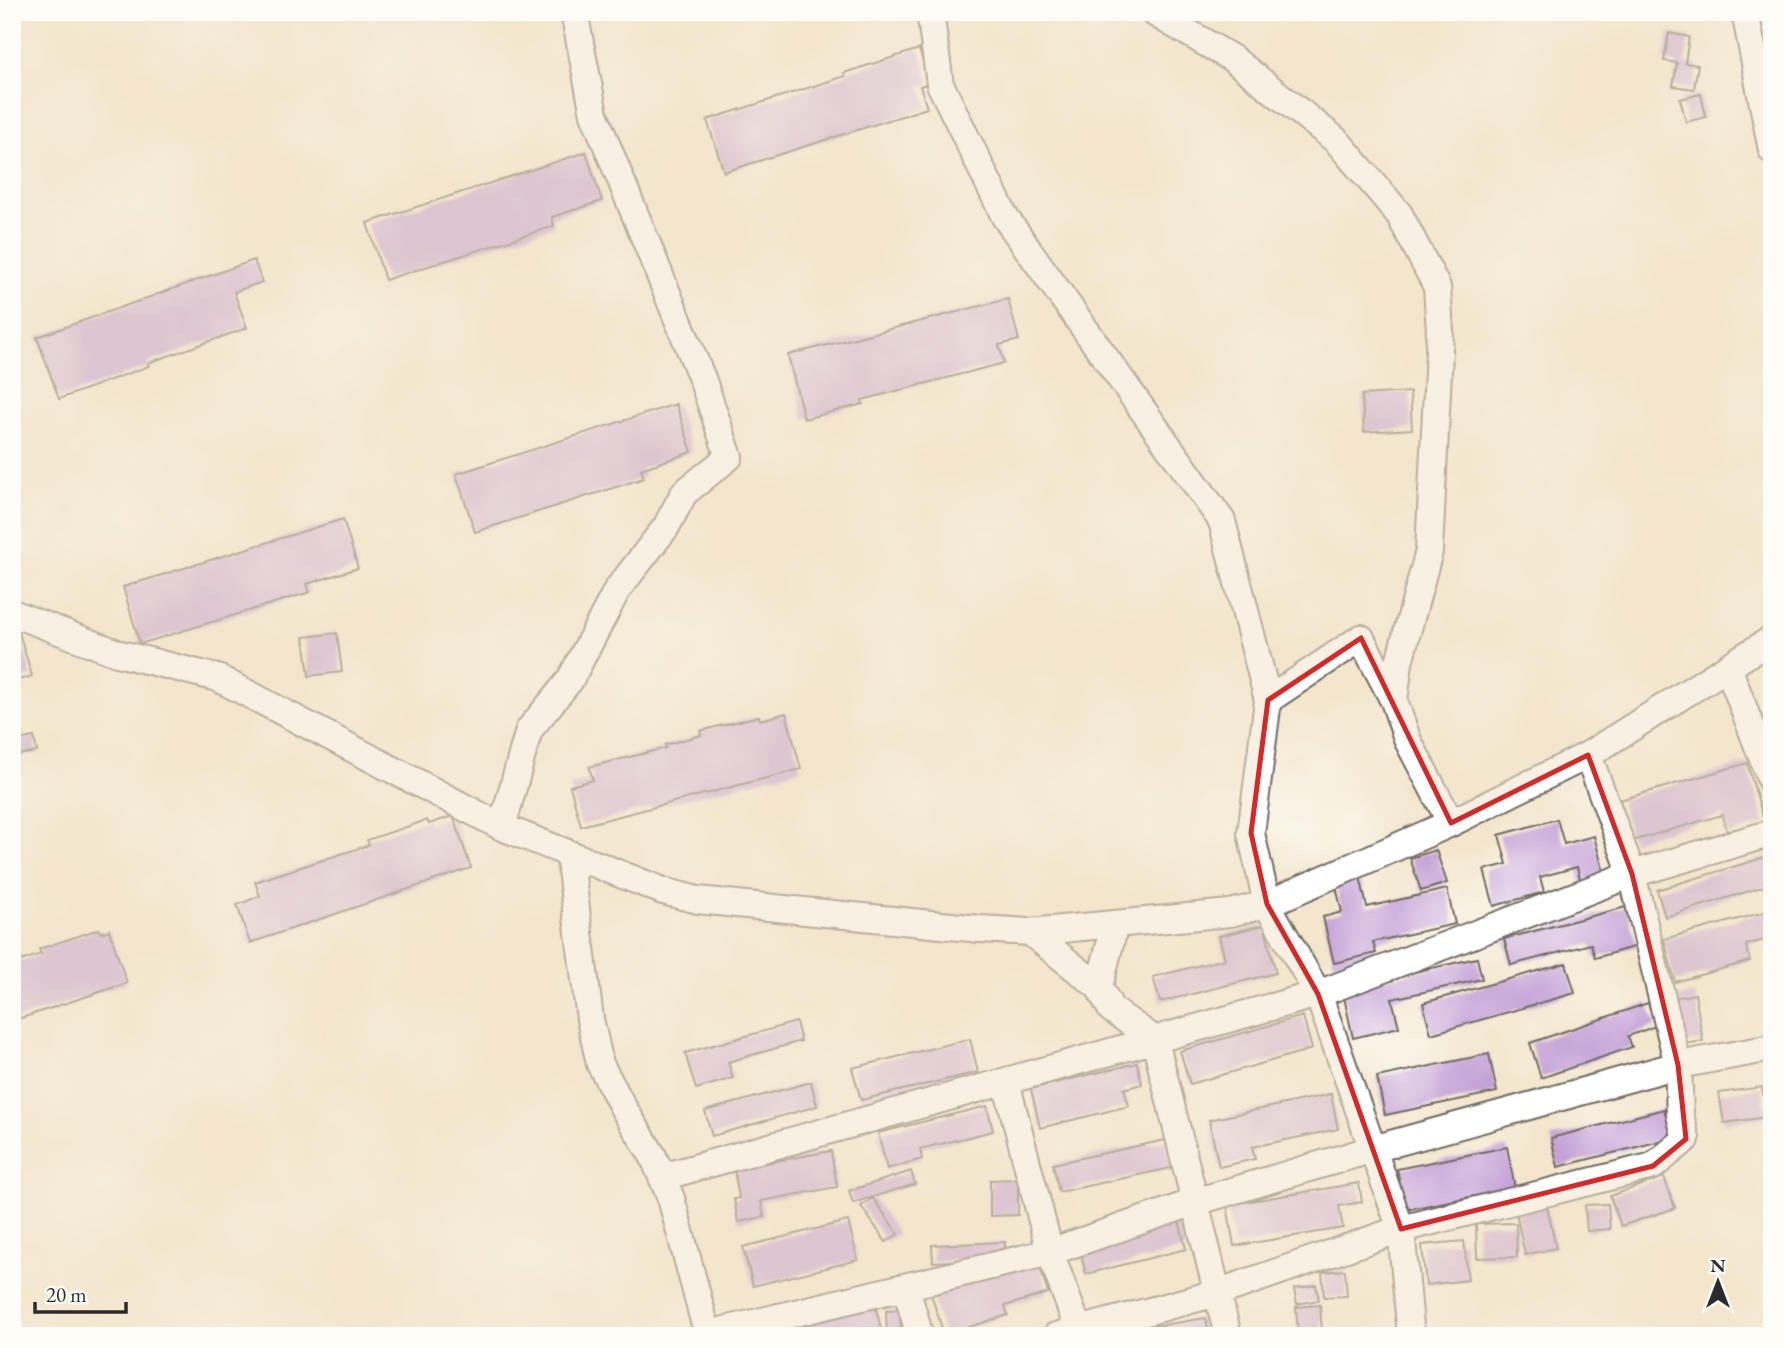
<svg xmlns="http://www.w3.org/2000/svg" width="1784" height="1348" viewBox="0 0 1784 1348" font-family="'EB Garamond',serif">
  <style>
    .building { fill: #c4a1d7 }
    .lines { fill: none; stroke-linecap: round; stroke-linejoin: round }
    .street-casing { stroke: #716c63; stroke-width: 30 }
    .street { stroke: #fff; stroke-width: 26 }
    .marked { fill: none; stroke: #d62828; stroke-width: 5; stroke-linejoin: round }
  </style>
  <rect width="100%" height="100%" fill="#fdfcf7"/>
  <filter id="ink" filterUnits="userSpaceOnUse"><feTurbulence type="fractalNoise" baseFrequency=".0143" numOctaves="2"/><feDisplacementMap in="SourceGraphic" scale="14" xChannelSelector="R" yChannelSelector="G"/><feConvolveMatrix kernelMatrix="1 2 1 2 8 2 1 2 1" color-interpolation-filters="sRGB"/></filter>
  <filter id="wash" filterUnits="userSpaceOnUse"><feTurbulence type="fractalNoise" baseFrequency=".00686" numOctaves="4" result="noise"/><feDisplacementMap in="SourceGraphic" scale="28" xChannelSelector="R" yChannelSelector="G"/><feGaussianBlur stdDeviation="1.57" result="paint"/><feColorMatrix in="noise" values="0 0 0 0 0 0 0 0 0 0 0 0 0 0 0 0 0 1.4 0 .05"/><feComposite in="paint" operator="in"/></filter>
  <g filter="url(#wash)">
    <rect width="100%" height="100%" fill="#f3e6cc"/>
    <g id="blocks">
      <!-- building -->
      <path class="building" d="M1669,33L1689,37L1685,63L1698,65L1694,89L1673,86L1677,63L1664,61Z
        M919,49L930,83L920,86L927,108L724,172L707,120L845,76L844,73Z
        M1701,94L1706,117L1686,122L1680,99Z
        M586,152L602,201L552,217L554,226L385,280L367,223Z
        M254,260L262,282L234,292L247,328L148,363L149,366L59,399L37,337Z
        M1008,299L1019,340L999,345L1004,363L862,400L863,404L804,419L788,355Z
        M1410,392L1412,429L1364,432L1362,395Z
        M676,404L692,452L641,469L644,478L475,532L456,474Z
        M343,519L358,568L307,584L310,592L140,644L123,587Z
        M18,629L32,676L12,682V631Z
        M337,633L342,672L309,676L304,637Z
        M786,713L801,769L581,826L570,786L593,780L589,767L666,748L665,745L701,735L700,731L759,716L760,720Z
        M34,737L37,752L12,756V741Z
        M1747,763L1765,824L1728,835L1722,815L1632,841L1620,800Z
        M453,816L471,868L250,943L237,905L260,896L255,882L369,845L367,840L427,820L429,824Z
        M1557,819L1564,844L1594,836L1605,877L1581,883L1577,867L1540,877L1544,892L1494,906L1484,870L1507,864L1499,835Z
        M1436,850L1447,883L1421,891L1410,858Z
        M1772,855V884L1665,917L1657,890Z
        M1359,872L1367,907L1447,889L1455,924L1373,942L1376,953L1334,963L1323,917L1342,912L1334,878Z
        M1626,907L1637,946L1595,958L1591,944L1511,965L1504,939Z
        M1772,910V938L1746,945L1750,961L1675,982L1664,939Z
        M1264,925L1276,973L1160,1002L1153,977L1225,959L1219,936Z
        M99,929L101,933L109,930L127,983L12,1021V964L41,954L39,949Z
        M1477,958L1482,979L1392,999L1399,1027L1353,1038L1342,988Z
        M1566,963L1575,993L1431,1034L1423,1003Z
        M1695,994L1703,1041L1684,1044L1675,998Z
        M1648,1003L1656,1026L1628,1036L1632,1047L1541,1078L1530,1043Z
        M1303,1016L1312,1049L1190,1084L1180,1051Z
        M796,1022L801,1041L728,1062L733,1078L696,1089L685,1053Z
        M970,1039L978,1072L861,1100L852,1068Z
        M1489,1054L1497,1092L1385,1115L1377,1077Z
        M1137,1063L1142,1084L1124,1089L1129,1106L1040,1128L1031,1089Z
        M811,1082L817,1106L712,1136L705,1111Z
        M1762,1087L1767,1117L1724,1123L1719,1093Z
        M1331,1094L1338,1129L1252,1147L1255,1159L1219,1167L1209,1120Z
        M987,1106L993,1131L920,1149L922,1159L887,1169L878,1133Z
        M1664,1109L1672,1138L1558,1167L1551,1138Z
        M1170,1139L1176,1167L1059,1192L1053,1164Z
        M1507,1147L1515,1188L1405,1210L1397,1169Z
        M831,1151L837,1187L761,1201L764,1217L738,1222L734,1199L739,1198L734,1169Z
        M911,1171L915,1184L853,1203L849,1191Z
        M1664,1177L1675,1208L1621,1226L1610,1196Z
        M1018,1179V1215L990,1216V1180Z
        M1359,1183L1362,1202L1339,1206L1343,1228L1234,1246L1227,1205Z
        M873,1198L898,1234L886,1242L861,1206Z
        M1608,1204L1610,1229L1587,1231L1585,1205Z
        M1547,1206L1556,1248L1525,1255L1516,1212Z
        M848,1221L858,1260L753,1286L743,1247Z
        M1179,1221L1186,1249L1086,1274L1079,1246Z
        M1516,1223L1517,1257L1477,1258L1476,1224Z
        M1464,1241L1468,1280L1426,1285L1422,1245Z
        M1005,1242V1258L933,1262L932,1245Z
        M1038,1261L1048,1293L1005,1306L1008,1315L944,1335L931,1294Z
        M1345,1270L1347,1296L1324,1297L1322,1272Z
        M1316,1285L1319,1300L1297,1304L1294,1289Z
        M875,1305L883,1336H778L777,1333Z
        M1320,1305L1322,1331L1298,1334L1296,1307Z
        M900,1310L901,1335L887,1336L886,1311Z
        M1206,1318L1209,1336H1107V1334Z"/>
    </g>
  </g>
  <g filter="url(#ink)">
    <use href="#blocks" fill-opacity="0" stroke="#716c63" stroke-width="2"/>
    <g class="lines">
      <!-- street casing -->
      <g class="street-casing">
        <path id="street" d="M930,12L940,84L1005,217L1222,521L1268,700L1251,833L1267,904L1318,994L1401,1229L1411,1336
          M1153,12L1233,59L1337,141L1399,214L1437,287L1440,331L1429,551L1399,662L1394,701L1408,741L1451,823
          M1745,12L1772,150
          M12,613L117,653L218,678L502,827L663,891L698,900L980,929L1030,932L1230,913L1267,904L1451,823L1588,755L1772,639
          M1728,667L1772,783
          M1268,700L1361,638L1394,701
          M502,827L529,730L570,680L617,590L666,527L684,493L729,457L703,381L594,114L574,12
          M569,854L590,1019L600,1064L624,1109L653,1156L671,1198L708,1336
          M1030,932L1099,987L1111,1009L1155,1040L1228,1336
          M1099,987L1115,924
          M1006,1082L1050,1252L1079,1331V1336
          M662,1177L1318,994L1632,874L1772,833
          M906,1288L920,1336
          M708,1334L1050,1252L1195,1202L1373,1149L1678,1065L1772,1048
          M1056,1336L1217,1293L1401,1229L1653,1166L1686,1139L1680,1115L1678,1065L1632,874L1588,755"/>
      </g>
      <!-- street -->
      <use href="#street" class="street"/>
    </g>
  </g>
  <!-- marked area -->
  <path d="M0 0H1784V1348H0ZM1361,638L1451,823L1588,755L1632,874L1678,1065L1686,1139L1653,1166L1401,1229L1318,994L1267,904L1251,833L1268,700Z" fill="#f3e6cc" fill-opacity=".55" fill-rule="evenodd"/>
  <path class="marked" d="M1361,638L1451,823L1588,755L1632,874L1678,1065L1686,1139L1653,1166L1401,1229L1318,994L1267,904L1251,833L1268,700Z"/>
  <!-- margin -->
  <rect width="1784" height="1348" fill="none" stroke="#fdfcf7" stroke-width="42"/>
  <!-- north arrow -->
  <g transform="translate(1718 1282)" stroke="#fdfcf7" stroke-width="5" paint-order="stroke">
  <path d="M0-5L12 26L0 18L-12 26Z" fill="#2b2b2b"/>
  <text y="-10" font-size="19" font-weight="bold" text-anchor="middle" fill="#2b2b2b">N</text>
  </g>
  <!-- scale -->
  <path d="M35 1302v10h91v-10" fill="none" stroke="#2b2b2b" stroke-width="3.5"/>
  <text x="46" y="1302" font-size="21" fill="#2b2b2b" stroke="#fdfcf7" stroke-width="5" paint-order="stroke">20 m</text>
</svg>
